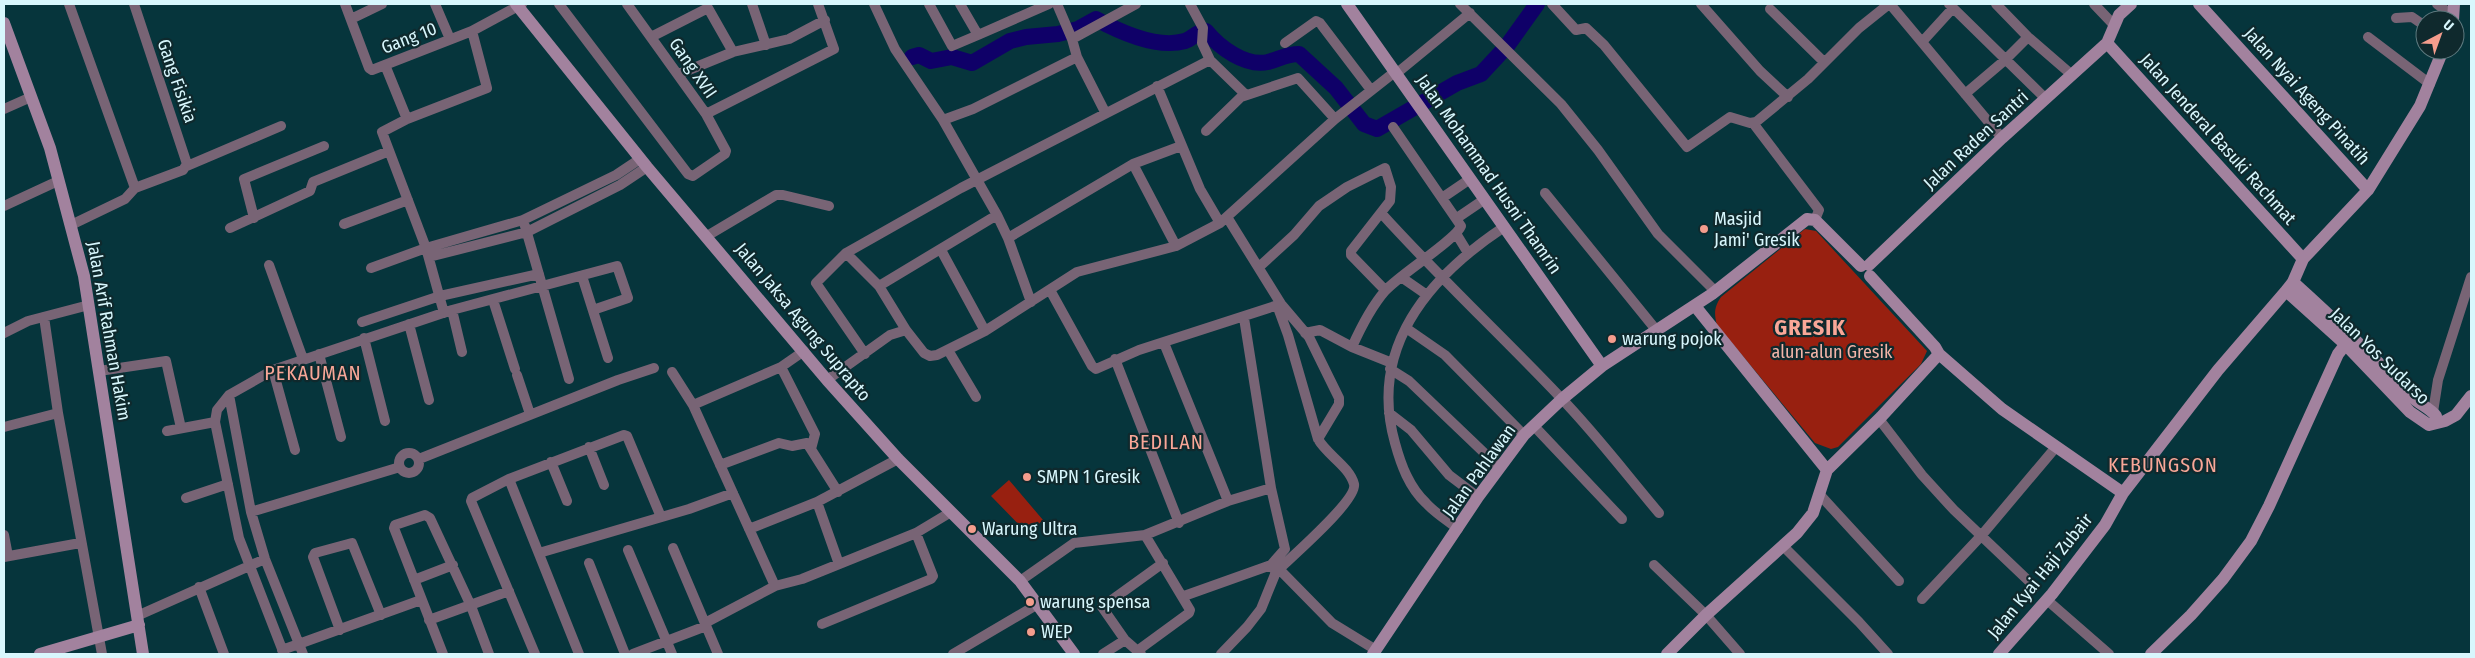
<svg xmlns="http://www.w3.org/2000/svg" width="2475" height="658" viewBox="0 0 2475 658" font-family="'Fira Sans Condensed',sans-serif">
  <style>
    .green { fill: #982010 }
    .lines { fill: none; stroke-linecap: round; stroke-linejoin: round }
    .river { stroke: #0f0068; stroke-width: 16 }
    .street { stroke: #786475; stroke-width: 10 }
    .secondary { stroke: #a2829e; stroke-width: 12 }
    .poi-dot { fill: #f49d8d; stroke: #0f292d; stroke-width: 2 }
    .labels { text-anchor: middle; stroke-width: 4.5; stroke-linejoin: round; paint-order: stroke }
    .street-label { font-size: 18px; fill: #d8f7fd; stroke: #0f292d }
    .poi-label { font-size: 18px; fill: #d8f7fd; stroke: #0f292d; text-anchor: start }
    .park-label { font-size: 18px; fill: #f2b4a8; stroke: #0f292d }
    .quarter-label { font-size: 20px; letter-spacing: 1px; fill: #f9a798; stroke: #0f292d }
    .district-label { font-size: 22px; font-weight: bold; letter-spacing: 1px; fill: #f9a798; stroke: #0f292d }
  </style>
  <rect width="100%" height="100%" fill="#06353c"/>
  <!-- green -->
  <path class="green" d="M1805,229L1816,231L1927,351L1921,364L1838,447L1831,449L1815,443L1717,325C1714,314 1714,307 1721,297Z
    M1009,480L1043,520L1028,534L991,496Z"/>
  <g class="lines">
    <!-- river -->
    <path class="river" d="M912,57L919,55L931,61L952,57L972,63L1010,41L1026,37L1058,34L1078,29L1096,19C1120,32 1158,49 1185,41C1192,39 1197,31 1206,31C1219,47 1245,67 1268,62C1279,59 1287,54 1299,54L1336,88L1364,124L1377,129L1457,83L1481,74L1507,46L1537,4"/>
    <!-- street -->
    <path class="street" d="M69,4L135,188L183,170L187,164L134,4
      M345,4L369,68L372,70L472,31L522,4
      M435,4L450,39
      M559,4L688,174L693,176L725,154L726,151L706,114L627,4
      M752,4L766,45
      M874,4L895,49L943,120L997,215L1008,238L1031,302
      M929,4L952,46L978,35
      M960,4L978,35L1049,4
      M1057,4L1072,39L1077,57L1105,112
      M1460,4L1561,104L1598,150L1658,234L1715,291
      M1552,4L1576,30L1586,28L1604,45L1687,147L1730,117L1750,123L1756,122L1808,79L1859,28L1889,4
      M1701,4L1760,71L1788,97
      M1890,4L2002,138
      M1949,4L2046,99
      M1996,4L2028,37L2072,75
      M2094,4L2113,24
      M2437,4L2453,16
      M1770,9L1824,62
      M2396,18L2412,17L2425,26
      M351,19L382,4
      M651,37L708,8L733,52
      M2368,37L2430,84
      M1072,39L1136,4
      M1922,42L1953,8
      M1285,43L1316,21L1320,23L1371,90
      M1210,60L1246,95
      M385,65L407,119
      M1397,73L1470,13
      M679,74L733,52L789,39L825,20
      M1157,86L1200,189L1220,223
      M1965,94L2005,60L2028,37
      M4,109L31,97
      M706,114L834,49L818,4
      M943,120L973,109L1077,57
      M1753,123L1819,210L1815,220
      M1206,131L1241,97L1298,78L1335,119
      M1133,164L1176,246
      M187,166L281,126
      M1545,193L1657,331
      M1442,198L1470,179
      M4,206L58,181
      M1382,214C1439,277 1501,335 1560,397C1595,433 1626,474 1659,513
      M1227,217L1281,304L1309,337L1339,398V404L1318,439
      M254,218L244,179L324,146
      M1457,218L1485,199
      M344,224L408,200
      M71,225L125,199L135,188
      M525,226L569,379
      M230,228L310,191L313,182L389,151
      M1457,235L1468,253
      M707,236L776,195H783L829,206
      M1008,238L1133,164L1181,146
      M941,250L985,331
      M846,253L816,283L865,354
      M429,257L527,232L620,185L647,167
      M269,265L303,359
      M1259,267L1294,235L1319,206L1347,187L1385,168L1391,187L1390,201L1351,251V255L1385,290
      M371,268L426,248L523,220L616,175L640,159
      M582,276L608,358
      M1401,277L1427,295
      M879,286L846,253L961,188L1210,60L1202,43L1203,28L1190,4
      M1050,290L1092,366L1096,369L1139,350L1281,304
      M493,300L515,369
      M452,310L462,352
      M444,313L426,248L382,132L407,119L487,88L472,31
      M44,317L58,413L102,654
      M362,322L440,296L539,274
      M409,324L429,400
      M1406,328L1445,355L1524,435
      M906,330L879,286L997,215
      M4,333L28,321L89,305
      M1305,333L1320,330L1352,347L1392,363
      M364,338L385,421
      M1164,343L1228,501
      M1352,347C1361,327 1371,307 1385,291C1400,274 1456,240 1461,226L1393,127
      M948,350L976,397
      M319,354L341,437
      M1115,359L1179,523
      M781,367L815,434L811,449
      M1390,369L1409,381L1499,467
      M273,370L295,450
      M99,371L166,361L181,428
      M672,372L693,405L775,586
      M517,375L530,414
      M827,380L890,335L906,330L924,353L930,356L937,355L985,331L1077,272L1176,246L1220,223L1335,119L1396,71
      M229,395L251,512L265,559L303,654
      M693,405L781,367L804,351
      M2433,412L2438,380L2471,277
      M1389,413L1411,430L1449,475L1478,497
      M1879,419L1922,475L1954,510L2035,587
      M1534,426L1622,519
      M4,427L58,413
      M167,431L215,422
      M589,447L604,485
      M399 463a10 10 0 1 1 20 0a10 10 0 1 1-20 0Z
      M419,459L618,380L654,368
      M551,462L567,501
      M720,465L779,443L792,446L807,443L838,492
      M509,479L579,654
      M1820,495L1899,581
      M186,498L228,484
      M817,502L839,564
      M251,512L400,467
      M749,529L817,502L898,459
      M1458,529C1448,521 1435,513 1426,503C1409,487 1401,465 1395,443C1368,348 1429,277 1504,227
      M4,535L8,556
      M1783,546L1859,622L1888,654
      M673,548L718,654
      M628,550L672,654
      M539,553L689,509L733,493
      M4,557L80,543
      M589,563L625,654
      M1654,565L1706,615L1740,654
      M1279,569L1332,623L1376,650
      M1276,572C1290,558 1358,500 1354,484C1349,466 1327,455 1318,439L1288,335L1277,305
      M414,580L453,565
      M1020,581L1074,543L1145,535L1228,501L1271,488
      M199,587L224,654
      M1184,596L1271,565L1285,549L1271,488L1244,318
      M1922,599L1981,536L2056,447
      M2047,600L2109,654
      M137,616L265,559
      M429,620L509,591
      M705,623L775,586L802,579L916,533L951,512
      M822,624L931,579L933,576L916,533
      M340,630L313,557L315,553L352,543L381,615
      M282,650L421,600
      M1137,651L1189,613L1190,610L1145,535
      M284,654L239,538L215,422L217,410L229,395L273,370L452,310L617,266L628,298L593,310
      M443,654L394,528L395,525L425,515L430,518L471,606L489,654
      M535,654L471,501L472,498L509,479L624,435L627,436L661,517
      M633,654L706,626
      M953,654L1038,604
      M1103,654L1125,640
      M1141,654L1125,640L1102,607L1163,563
      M1221,654L1247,627L1261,609L1276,572L1272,567"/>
    <!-- secondary -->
    <path class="secondary" d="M516,4L647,167L827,380L898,459L1020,581L1074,654
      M1347,4L1602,366
      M2199,4L2368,190
      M2453,20L2454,4
      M4,23L50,148L84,276L143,654
      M2107,43L2303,259
      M1869,265L2002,138L2107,43L2119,15L2131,4
      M2293,282C2334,319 2374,357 2412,397C2419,404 2430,408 2436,416L2435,422
      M2286,291L2345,344L2410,412L2429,425L2445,421L2456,415L2471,396
      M1695,306L1827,470L1881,417L1939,354L1935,347L1870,276
      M1939,354L2002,409L2123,493
      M40,654L139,625
      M1373,654L1478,497L1524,435L1562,399L1602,366L1712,294L1807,219L1815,220L1861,266
      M1667,654L1706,615L1797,533L1813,513L1827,470
      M1999,654L2052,594L2105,525L2123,493L2218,370L2286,291L2293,282L2303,259L2368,190L2420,106L2443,50
      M2151,654L2191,615L2223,579L2251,541L2269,506L2338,354L2352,336"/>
  </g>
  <!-- markers -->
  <g class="poi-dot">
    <circle cx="1704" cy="229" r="5"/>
    <circle cx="1612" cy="339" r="5"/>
    <circle cx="1027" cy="477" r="5"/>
    <circle cx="972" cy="529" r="5"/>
    <circle cx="1030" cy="602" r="5"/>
    <circle cx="1031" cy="632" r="5"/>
  </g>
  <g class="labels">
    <!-- street labels -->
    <g class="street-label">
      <text transform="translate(409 38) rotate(-21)" y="6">Gang 10</text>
      <text transform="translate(693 68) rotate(55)" y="6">Gang XVII</text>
      <text transform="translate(177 81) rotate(71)" y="6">Gang Fisikia</text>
      <text transform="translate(2307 96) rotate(48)" y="6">Jalan Nyai Ageng Pinatih</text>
      <text transform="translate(2218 139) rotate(48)" y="6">Jalan Jenderal Basuki Rachmat</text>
      <text transform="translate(1976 140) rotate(-43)" y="6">Jalan Raden Santri</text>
      <text transform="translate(1489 174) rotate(55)" y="6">Jalan Mohammad Husni Thamrin</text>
      <text transform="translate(803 322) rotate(50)" y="6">Jalan Jaksa Agung Suprapto</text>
      <text transform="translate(109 331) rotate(80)" y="6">Jalan Arif Rahman Hakim</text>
      <text transform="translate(2380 356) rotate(44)" y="6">Jalan Yos Sudarso</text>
      <text transform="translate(1479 471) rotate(-54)" y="6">Jalan Pahlawan</text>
      <text transform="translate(2040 576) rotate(-51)" y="6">Jalan Kyai Haji Zubair</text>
    </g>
    <!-- poi labels -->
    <g class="poi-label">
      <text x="1714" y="225">Masjid<tspan x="1714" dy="21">Jami' Gresik</tspan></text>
      <text x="1622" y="345">warung pojok</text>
      <text x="1037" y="483">SMPN 1 Gresik</text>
      <text x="982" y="535">Warung Ultra</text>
      <text x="1040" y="608">warung spensa</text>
      <text x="1041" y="638">WEP</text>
    </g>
    <!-- park labels -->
    <g class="park-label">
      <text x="1832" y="358">alun-alun Gresik</text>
    </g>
    <!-- quarter labels -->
    <g class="quarter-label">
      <text x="313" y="380">PEKAUMAN</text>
      <text x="1166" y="449">BEDILAN</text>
      <text x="2163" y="472">KEBUNGSON</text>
    </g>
    <!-- district labels -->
    <g class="district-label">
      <text x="1810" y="335">GRESIK</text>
    </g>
  </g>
  <!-- border -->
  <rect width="2475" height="658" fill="none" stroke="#d8f7fd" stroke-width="10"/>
  <!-- north arrow -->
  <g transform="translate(2440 35) rotate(41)"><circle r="24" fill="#0f292d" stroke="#5f7b80"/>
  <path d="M0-4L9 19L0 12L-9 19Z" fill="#f49d8d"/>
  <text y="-8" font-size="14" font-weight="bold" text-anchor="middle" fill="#d8f7fd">U</text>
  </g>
</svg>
